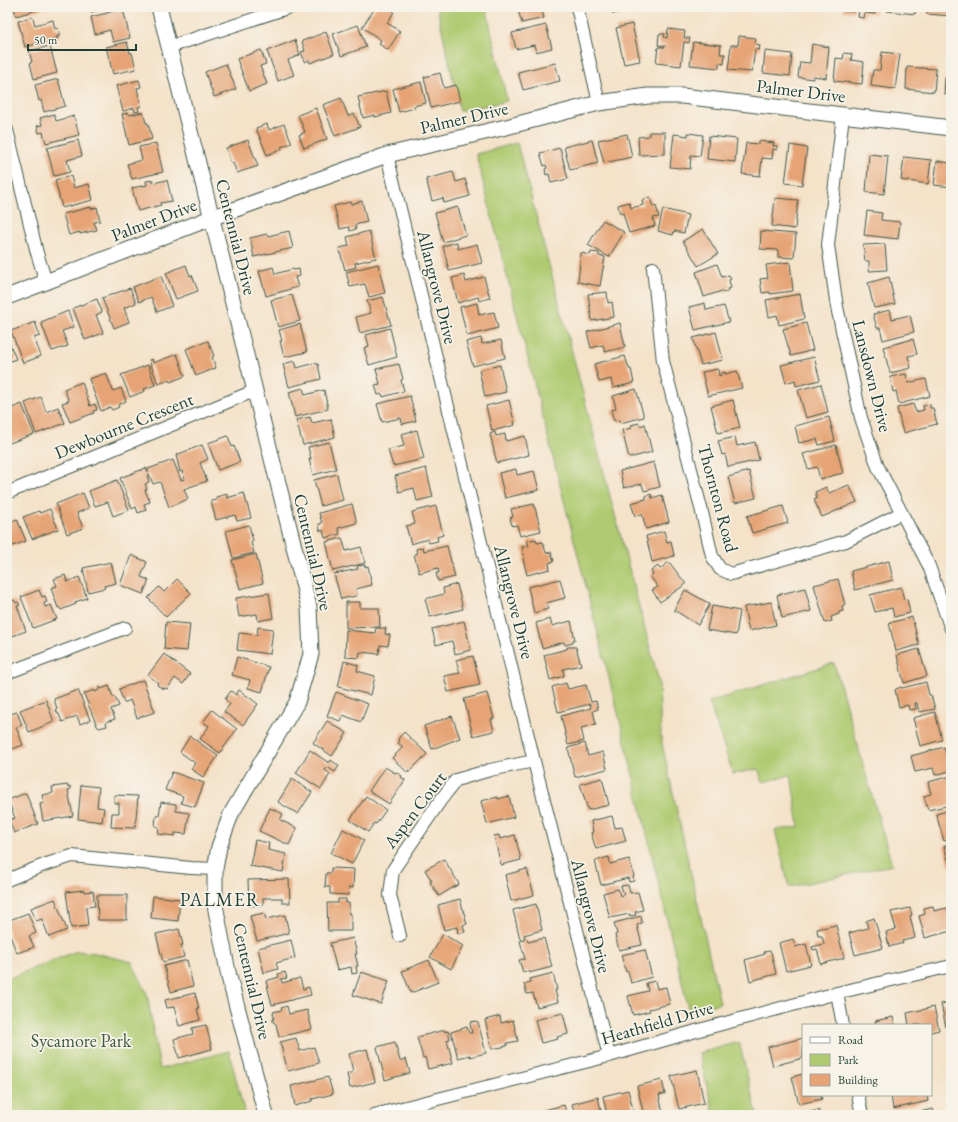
<svg xmlns="http://www.w3.org/2000/svg" width="958" height="1122" viewBox="0 0 958 1122" font-family="'EB Garamond',serif">
  <style>
    .green { fill: #afca71; stroke: #678452 }
    .building { fill: #e6a476 }
    .lines { fill: none; stroke-linecap: round; stroke-linejoin: round }
    .minor-casing { stroke: #3f564a; stroke-width: 14 }
    .tertiary-casing { stroke: #3f564a; stroke-width: 17 }
    .minor { stroke: #fff; stroke-width: 12 }
    .tertiary { stroke: #fff; stroke-width: 15 }
    .labels { text-anchor: middle; stroke-width: 3.5; stroke-linejoin: round; paint-order: stroke }
    .street-label { font-size: 18px; fill: #1f3d34; stroke: #f7f3e8 }
    .park-label { font-size: 18px; fill: #3c5940; stroke: #f7f3e8 }
    .neighbourhood-label { font-size: 19px; letter-spacing: 1px; fill: #1f3d34; stroke: #f7f3e8 }
  </style>
  <rect width="100%" height="100%" fill="#f7f3e8"/>
  <filter id="ink" filterUnits="userSpaceOnUse"><feTurbulence type="fractalNoise" baseFrequency=".025" numOctaves="2"/><feDisplacementMap in="SourceGraphic" scale="8" xChannelSelector="R" yChannelSelector="G"/><feConvolveMatrix kernelMatrix="1 2 1 2 8 2 1 2 1" color-interpolation-filters="sRGB"/></filter>
  <filter id="wash" filterUnits="userSpaceOnUse"><feTurbulence type="fractalNoise" baseFrequency=".012" numOctaves="4" result="noise"/><feDisplacementMap in="SourceGraphic" scale="16" xChannelSelector="R" yChannelSelector="G"/><feGaussianBlur stdDeviation="0.9" result="paint"/><feColorMatrix in="noise" values="0 0 0 0 0 0 0 0 0 0 0 0 0 0 0 0 0 1.4 0 .05"/><feComposite in="paint" operator="in"/></filter>
  <g filter="url(#wash)">
    <rect width="100%" height="100%" fill="#f4e2c9"/>
    <!-- green -->
    <path class="green" d="M437,7H486L507,101L460,111Z
      M517,143L659,682L661,739L720,1003L689,1012L621,725L476,154Z
      M834,663L892,865L789,887L775,830L799,827L791,775L763,782L758,769L733,774L709,702Z
      M77,951L95,953L132,962L147,994L160,1069L229,1051L245,1115H7V979Z
      M739,1042L757,1115H714L699,1053Z"/>
    <g id="blocks">
      <!-- building -->
      <path class="building" d="M14,7H47L16,16Z
        M89,7H109V8L91,12Z
        M376,7H390L393,9L392,10L394,12L387,23L400,31L388,50L379,44L381,40L362,27Z
        M517,7H541L544,18L522,23Z
        M612,7H637V8L613,14Z
        M844,7H854V12L843,11Z
        M865,7H876L875,14L865,13L864,18L858,17L859,9H865Z
        M888,7H919V9L916,8L915,14L887,11Z
        M928,7H951V16L927,14Z
        M123,9L130,38L113,42L110,30L95,34L91,17Z
        M31,17L33,18L35,25L53,20L55,29L58,28L60,36H57L58,38L25,47L18,21Z
        M632,24L640,61L624,64L616,28Z
        M358,25L366,47L341,56L333,34Z
        M546,25L552,48L536,52L534,45L516,49L512,33Z
        M668,29L685,31L684,38H690L689,43L684,42L681,66L656,63L658,47H665V46L658,45L659,34H665L664,37L667,38Z
        M326,32L334,54L310,63L309,60L305,62L301,52L305,51L302,41Z
        M739,36L756,38L755,44L760,45L759,50L755,49L752,72L728,70L731,45H738Z
        M295,40L300,55L288,60L294,75L278,81L267,51Z
        M127,42L130,53H132L136,69L113,74L106,47Z
        M693,42L721,45L720,54H725L724,64L719,63V68L690,65Z
        M812,44L829,47L826,78L813,76V79L798,77L800,62L810,63Z
        M50,46L57,73L34,79L30,63L32,62L29,51Z
        M261,50L266,64L260,66L267,84L249,91L237,59Z
        M765,51L792,54L790,76L763,73Z
        M882,52L900,54L895,89L871,86L873,70H880Z
        M844,53L852,54L851,60L864,62L862,84L834,81L836,58L843,59Z
        M555,63L560,81L523,90L518,72Z
        M226,64L236,89L214,97L205,72Z
        M907,67L936,69L934,92L906,89Z
        M440,73L444,88L456,85L460,101L431,108L424,77Z
        M945,78H951V94H944Z
        M58,79L65,106L44,112L41,100L39,101L35,85Z
        M139,80L141,87L137,88L141,106L138,107L139,111L135,112L134,108L123,111L116,86Z
        M421,82L426,103L414,106L415,108L399,112L393,89Z
        M386,91L391,113L375,117V115L363,118L358,97Z
        M341,98L348,116L354,114L360,127L335,136L323,105Z
        M316,108L327,139L304,148L299,135L305,132L298,115Z
        M143,112L146,123H148L152,139L129,145L122,114L128,113L129,115Z
        M54,114L56,121L74,116L79,135L46,143L43,132L39,133L37,126L42,125L40,118Z
        M267,124L269,130L284,124L292,143L281,147L282,149L267,155L256,128Z
        M649,132H665V154L639,155L638,137L649,136Z
        M688,133L703,135L700,156L691,155L690,169L670,167L674,134L688,136Z
        M627,134L632,157L604,163L598,140Z
        M709,136L737,139L735,162L707,159Z
        M78,140L82,156L67,160L70,172L54,176L47,148Z
        M248,140L258,166L237,173L233,163H231L226,148Z
        M592,140L598,163L570,170L564,147Z
        M759,141L774,143L773,146H777V150L773,149L772,159L762,158L760,176L742,174L746,143L759,144Z
        M156,143L163,172L132,179L127,164L142,160L139,147Z
        M790,145L807,148L802,185L785,183Z
        M560,148L568,179L551,183L549,174L546,175L545,169L547,168L546,165L544,166L540,153Z
        M869,154L888,156L884,194L866,192Z
        M904,157L931,160L928,184L901,180Z
        M937,161L951,163V187L934,185Z
        M453,172L456,182L465,179L470,196L444,203L443,198L432,201L426,179Z
        M71,176L74,188L89,184L93,200L62,208L55,180Z
        M153,180V183L167,180L172,201L160,203L161,205L138,211L132,188L147,185L146,181Z
        M650,197L653,207L656,206L659,217L653,218L655,226L629,233L623,213L620,214L618,205L629,202L631,208L643,205L642,200Z
        M775,198L798,200L795,229L772,226Z
        M362,201L367,222L355,225L356,229L350,231L349,227L340,229L334,206L350,202L351,204Z
        M91,207V209L97,207L100,221L94,222L97,230L80,234V232L69,235L63,214Z
        M458,207L466,235L443,242L435,213Z
        M663,209L688,215L684,233L674,231L673,235L658,231Z
        M867,211L882,213L881,220L900,222L898,239L864,235Z
        M603,220L624,232L609,257L588,245Z
        M703,229L718,254L698,266L683,241Z
        M289,231L293,248L254,257L250,238L267,234L268,236Z
        M369,231L376,258L355,263L356,267L345,270L339,248L349,246L347,237Z
        M761,231L796,234L794,258L778,257V250L760,249Z
        M457,242L458,249L477,244L482,263L449,271L443,246Z
        M885,244L887,270L869,271V261H865L863,245Z
        M591,252L599,253V256L605,257L600,286L578,282L581,253L590,255Z
        M790,262L793,291L770,294V292L762,293L760,279L768,278L766,265Z
        M378,264L385,293L369,297L365,284L350,287L346,272Z
        M717,264L722,277L729,275L731,279L729,280L731,288L727,289L728,291L723,293L722,291L704,297L696,272Z
        M186,265L190,276L192,275L198,291L176,299L166,273Z
        M273,267L275,274L293,269L294,270L299,269L300,276L295,277L298,287L266,296L259,271Z
        M464,275L466,282L484,277L490,298L479,301L478,297L458,303L452,278Z
        M161,276L172,306L157,312L151,297L139,302L133,287Z
        M889,277L895,304L874,308L868,283Z
        M130,288L136,303L124,308L129,322L114,328L102,298Z
        M607,292L608,303L612,302L614,317L592,321L588,294Z
        M800,294L804,319L779,325L777,315L769,317L766,300Z
        M292,295L300,321L278,327L271,300Z
        M383,297L391,325L360,333L356,317L371,313L367,301Z
        M97,299L102,312L96,315L103,333L85,340L73,308Z
        M477,303L479,315L494,312L498,328L467,336L460,307Z
        M705,303L706,310L724,306L729,322L695,330L689,307Z
        M890,310L892,319L910,315L914,332L883,340L880,328H877L873,314Z
        M68,311L74,327L62,331L68,346L52,351L41,322Z
        M35,322L40,336L34,338L41,356L23,363L11,331Z
        M620,323L625,347L605,352L603,345L591,348L587,332Z
        M806,323L813,350L791,356L783,329Z
        M300,324L307,352L284,357L280,341H282L279,330Z
        M390,328L397,357L369,365L364,348L369,346L366,335Z
        M716,332L723,360L701,365L693,338Z
        M7,337L16,359L7,362Z
        M481,338L482,344L501,340L505,358L473,366L466,342Z
        M913,339L917,354L908,356L911,368L890,373L883,347Z
        M208,341L214,356L212,357L216,368L196,376L186,349Z
        M177,354L185,376L170,382L169,380L158,384L149,360L152,359L153,363Z
        M625,356L629,369H631L634,383L613,388L611,379L599,382L594,364Z
        M814,357L820,380L796,386L795,380L786,383L781,365Z
        M295,361L297,368L315,363L316,364H318L321,379L289,387L283,364Z
        M399,364L403,379L401,380L404,391L383,397L382,394L378,395L375,385L380,384L376,369Z
        M148,365L155,385L144,389L145,391L130,397L121,375Z
        M500,365L506,392L485,397L479,370Z
        M718,369L719,376L721,375V373L725,372V374L737,371L742,388L708,396L702,372Z
        M106,373L113,391L121,388L126,401L118,405L119,407L112,410L110,407L101,411L89,379Z
        M906,374L908,383L926,379L930,396L899,404L896,391L893,392L890,377Z
        M82,382L90,406L95,404L97,410L93,411L94,413L70,422L62,403L69,401L64,389Z
        M821,384L828,412L806,418L798,390Z
        M303,388L305,395L324,390L328,409L295,417L289,392Z
        M636,389L644,417L620,423L619,420L614,421L611,410L616,409L613,396Z
        M410,396L416,421L402,424L401,418L382,422L377,404Z
        M41,397L46,412L58,407L65,423L36,434L25,403Z
        M509,400L515,425L492,431L486,406Z
        M733,400L740,428L718,433L711,406Z
        M22,404L34,434L7,444V427L12,425L7,410Z
        M913,404L916,412L924,410L923,406L930,404V408H933L937,424L903,433L897,408Z
        M310,417L312,423L331,419L335,437L303,445L296,420Z
        M829,417L835,441L819,445L817,439L799,443L795,426Z
        M639,423L640,426L645,424L652,452L629,458L622,430L632,428L631,425Z
        M417,430L424,459L393,466L388,450L404,446L401,434Z
        M495,432L496,436L505,434L506,441L525,436L529,455L497,463L490,434Z
        M228,436L232,447L234,446L240,462L218,470L208,443Z
        M735,437L737,446L755,442L759,460L728,467L725,454L722,455L718,441Z
        M329,442L336,469L313,475L309,459H311L308,447Z
        M202,445L208,459L200,463L207,481L184,489L188,499L169,507L160,482L153,484L149,474L147,475L149,482L145,484L147,489L145,490L150,502L144,504L146,510L138,513L136,507L132,509L120,478L146,468L148,472V469L173,460L181,480L185,479L182,471L180,472L176,455Z
        M836,445L843,473L820,479L817,467L808,469L803,454Z
        M654,462L660,487L644,491L642,484L624,488L620,471Z
        M426,468L433,497L417,501L414,488L399,492L395,476Z
        M516,469L517,475L534,471L539,490L505,498L499,473Z
        M749,471L756,498L735,503L728,477Z
        M337,474L343,500L321,506L314,480Z
        M117,480L129,510L113,516L108,502L95,506L89,491Z
        M849,485L857,502L822,517L814,500L817,499L815,492L826,487L829,493Z
        M83,493L89,508L77,513L83,528L67,534L56,504Z
        M244,493L251,518L237,521L235,515L216,520L211,501L217,500L216,497L227,494V498Z
        M651,494L652,498L662,495L669,522L646,529L642,514L635,516L631,503L646,499V496Z
        M352,504L357,523L338,528L340,534L325,538L323,530L320,531L319,524L322,523L319,513Z
        M534,504L541,531L520,536L517,525L512,526L510,518L513,517L511,509Z
        M436,506L443,535L437,537L438,541L429,543L428,539L411,544L406,526L415,524L412,512Z
        M783,506L788,523L752,533L747,516Z
        M50,509L58,529L32,539L23,517L39,511L40,513Z
        M17,519L26,541L7,548V523Z
        M249,525L253,541L251,542L254,553L233,558L226,531Z
        M664,531L667,542L671,541L674,556L652,562L646,536Z
        M342,538L346,551L361,547L365,563L333,571L326,542Z
        M536,539L537,543L543,542L546,553L551,552L554,561L549,563L550,569L527,575L523,559L525,558L522,547L529,546L527,541Z
        M447,546L455,577L438,581L436,573H439L438,568L419,573L414,554H417L416,549L423,547L424,551Z
        M256,554L263,583L240,589L232,560Z
        M131,555L147,562L141,577L149,580L143,594L120,585Z
        M889,561L893,580L855,590L851,571Z
        M111,562L116,583L104,586L105,588L88,592L83,568Z
        M669,562L686,584L660,602L652,590L658,587L650,576L653,574L651,571L658,566L660,569Z
        M365,565V567L368,566L372,585L356,589L357,595L356,596L341,599L334,574L358,569L357,566Z
        M65,575L67,582L79,577L87,598L75,602L76,604L61,610L59,607L58,608L51,588L57,586L54,579Z
        M177,579L191,593L166,617L148,598L159,587L164,592Z
        M560,579L565,598L546,603L548,609L534,613L528,587Z
        M838,579L845,605L842,606L843,611L839,612V614L831,617L832,621L825,623L814,585Z
        M457,584L463,609L430,617L425,599L444,594L443,588Z
        M901,587L904,600L907,599L910,613L894,617L892,608L875,612L870,595Z
        M805,588L811,611L782,618L777,595Z
        M39,590L42,597L45,596L47,602L44,603L45,607L51,605L57,619L33,628L21,597Z
        M685,590L710,604L698,625L674,610Z
        M269,593L273,618L258,621L257,614L239,617L236,598Z
        M14,600L16,603L18,602L20,605L17,606L26,631L7,638V602Z
        M346,602H360V608H379L380,627L346,628Z
        M771,602L776,625L749,631L744,607Z
        M712,606L740,611L736,635L707,630Z
        M912,617L919,645L896,651L889,623Z
        M550,619L552,626L571,621L575,640H573V643L565,645L564,642L542,648L536,623Z
        M464,621L471,650L455,654L452,641L436,645L432,629Z
        M166,622L190,624L187,651L164,649Z
        M258,627L273,629L270,654L237,650L239,633L257,635Z
        M376,628H386L385,634L390,635L388,646L380,645L379,654L360,652L359,658L345,657L346,630L375,633Z
        M567,647H576L581,665L563,669L564,676L550,680L544,655L567,649Z
        M919,649L927,676L904,683L897,655Z
        M164,654L190,674L183,684L175,678L167,689L164,688L163,689L157,685L158,683L148,675Z
        M473,656L480,685L448,692L444,676L460,673L456,660Z
        M237,657L269,667L262,692L248,688L250,680L232,675Z
        M344,661L358,665L357,671L375,676L371,695L338,687Z
        M143,680L155,712L137,718L130,700L124,703L119,689Z
        M926,682L929,695H931L935,709L919,712L917,703H915L916,709L909,710L908,705L899,707L895,690L896,689L901,687L902,688Z
        M566,683L568,689L586,685L591,702L596,701L598,709L593,711L596,724L581,728L584,741L568,745L561,716L591,708L590,704L558,712L552,687Z
        M109,686L113,697H115L119,706L111,709L115,719L106,722L107,726L99,728L97,726L84,694L94,690L95,692L99,690L98,688L100,687L101,689Z
        M78,690L90,720L80,724L77,716L62,722L59,714H58L56,710L57,709L54,699Z
        M239,690L258,704L243,725L224,712L230,704L225,699L231,691L236,695Z
        M336,692L368,704L361,722L343,715L340,721L327,716Z
        M487,693L494,719H491L494,731L473,736L464,699Z
        M46,700L54,722L29,732L20,710Z
        M212,710L237,729L220,753L200,739L209,726L203,722Z
        M17,712L22,725L16,727L23,745L7,751V715Z
        M935,712L942,740L920,746L913,718Z
        M452,716L460,738L432,749L424,726Z
        M327,721L347,733L332,756L313,743Z
        M404,732L427,754L408,773L392,758L403,747L398,743L400,741L398,739Z
        M190,736L218,756L203,777L191,769L195,763L180,752Z
        M585,743L588,756L603,752L607,769L575,777L568,748Z
        M944,747L950,771L935,775L933,768L915,772L911,756Z
        M310,750L329,763L331,760L339,766L335,772L327,767L325,770L330,774L321,789L296,773Z
        M385,767L395,773L396,772L402,776L401,777L405,780L389,804L369,791Z
        M172,772L204,783L195,807L181,803L183,796L165,790Z
        M951,776V805L928,810L924,796L931,794L928,782Z
        M602,778L609,805L588,810L580,784Z
        M292,779L312,792L298,814L278,802Z
        M68,785V787L70,786L71,789L68,790L73,816L43,821L40,804L44,803L42,795L53,793L52,787Z
        M81,785L99,787L97,807L104,808L102,822L78,819Z
        M26,793L38,824L14,833L9,820L15,818L8,800Z
        M114,795L138,796L135,828L111,827L112,813H119V803H114Z
        M366,796L386,810L376,824L374,823L368,832L350,820Z
        M509,796L514,817L487,824L481,801L498,797V799Z
        M161,802L176,804V811L189,813L186,834L175,833V836L158,834L159,827L155,826L156,816H159Z
        M270,808L283,814L280,820L297,828L289,845L259,831Z
        M951,810V839L944,841L936,814Z
        M612,816L615,828L622,827L626,841L596,849L591,833L593,832L591,821Z
        M343,829L364,840L352,864L331,853Z
        M499,835L500,839L515,835L521,860L501,865L494,836Z
        M255,840L269,843L268,850L286,854L283,872L250,866Z
        M951,844V870L944,846Z
        M609,857L610,864L629,859L634,876L633,877L634,881L629,882L628,878L601,885L595,861Z
        M444,859L459,884L439,896L430,882L432,881L425,870Z
        M331,868L354,869L353,888L349,887L348,895L330,894V887H325L326,873H331Z
        M527,869L534,895L511,901L505,875Z
        M289,879L290,903H282V898H263V905L249,906L248,880Z
        M628,885L630,893L638,892L643,910L635,912L636,915L630,916V914L610,918L603,893L618,889L620,896L624,895L621,886Z
        M84,890V892L93,891L95,906L86,907L88,926L71,928L66,892Z
        M97,895H127V920H98Z
        M153,896L180,899L178,921L151,918Z
        M55,899L67,930L49,937L42,919L36,921L31,908Z
        M338,899H346V903H349V914H351V931H328L327,903H338Z
        M460,899L467,924L463,925L465,932L458,934L457,927L444,930L438,905Z
        M536,904L542,930L524,935L525,938L520,939L513,910Z
        M933,906L934,911L947,908L951,925V931L925,938L919,916L925,914L924,908Z
        M910,908L912,915L910,916L915,938L902,941L903,943L889,947L886,932L896,929L891,912Z
        M28,913L36,933L29,936L34,947L17,953L7,929V921Z
        M264,913L266,919L285,915L289,933L257,941L250,916Z
        M641,916L642,923L637,925L642,945L619,950L615,935L617,934L614,923Z
        M874,918L883,948L855,955L849,933L868,928L866,921Z
        M836,925L844,958L821,964L817,949L813,950L812,947L824,944L822,936H818L817,929Z
        M179,929L183,945H181L184,957L163,962L156,934Z
        M443,934L463,946L451,969L430,957Z
        M353,938L357,954H355L358,966H356L357,973L352,974L351,967L337,970L330,943Z
        M544,938L552,967L529,973L528,971L523,972L519,960L525,959L520,941L527,939L528,942Z
        M793,939L795,947L806,944L811,965L786,971L779,943Z
        M291,940L295,958L276,963L278,969L264,973L258,948Z
        M645,950L652,977L631,983L628,971L626,972L621,955Z
        M769,951L771,952L776,974L750,981L745,960L765,954L764,952Z
        M187,960L193,986L171,992L164,966Z
        M429,960L438,982L411,993L402,971Z
        M285,972L287,978L281,979L282,983L300,978L303,989L309,987L311,995L272,1005L266,981L279,977L278,974Z
        M361,972L389,981L381,1004L353,995Z
        M553,973L557,990H555L558,1002L537,1007L533,993L527,994L524,984L531,982L530,979Z
        M655,981L657,989L666,987L670,1004L649,1009L650,1011L633,1015L628,996L648,991L646,983Z
        M195,993L199,1009H197L200,1020L179,1026L174,1007L167,1008L165,1000Z
        M951,1002V1026L946,1027L941,1004Z
        M287,1006L289,1014L307,1010L312,1029L279,1037L276,1024L273,1022V1019L274,1018L273,1012L282,1010L281,1008Z
        M934,1007L939,1030L931,1032V1025H909L907,1013Z
        M563,1013L568,1034L557,1037L558,1039L541,1043L535,1020Z
        M500,1016L501,1023L513,1020L518,1041L507,1043V1046L492,1049L485,1020Z
        M893,1017L895,1025H876L875,1021Z
        M476,1021L478,1022L486,1053L470,1057V1055L458,1058L451,1032L467,1027L469,1033H472L470,1024L471,1022Z
        M206,1025L212,1049L179,1058L174,1039L193,1034L192,1028Z
        M445,1030V1032L448,1031L450,1039L447,1040L453,1063L428,1069L425,1057L423,1058L417,1037Z
        M296,1038L300,1051L314,1047L319,1063L288,1071L280,1042Z
        M803,1038V1058L773,1066L768,1047Z
        M395,1042L400,1061L406,1059L410,1073L385,1080L377,1047Z
        M367,1049L375,1082L350,1088L347,1074L353,1072L349,1054Z
        M697,1070L704,1103L679,1109L671,1076Z
        M803,1074V1095H821L822,1099L799,1104L792,1077Z
        M328,1077L333,1094L312,1099V1101L295,1106L291,1086Z
        M662,1080L665,1094L659,1095L663,1114L644,1115L637,1086Z
        M628,1090L634,1113L638,1112L639,1115H631V1113L622,1115H607L603,1096Z
        M891,1095H927L928,1101L893,1109Z
        M598,1097L602,1115H575L572,1104Z
        M564,1105L567,1115H540V1111Z
        M933,1109L935,1115H910V1114Z
        M819,1110L820,1115H802V1114Z"/>
    </g>
  </g>
  <g filter="url(#ink)">
    <use href="#blocks" fill-opacity="0" stroke="#3f564a" stroke-width="1"/>
    <g class="lines">
      <!-- minor casing -->
      <g class="minor-casing">
        <path id="minor" d="M577,7L599,103
          M169,47L290,7
          M843,115L828,245L837,307L861,418L878,467L929,566L951,629
          M7,130L37,253L46,282
          M387,155L534,761L609,1056
          M653,268L663,361L701,508L712,556L720,569L731,574L846,541L901,513
          M7,493L254,391
          M7,673L125,628
          M7,880L44,865L72,856L191,868L215,869
          M400,936L390,895L393,870L440,801L456,780L490,770L534,761
          M837,993L843,1025
          M858,1095L862,1115
          M374,1115L609,1056L703,1029L837,993L951,966"/>
      </g>
      <!-- tertiary casing -->
      <g class="tertiary-casing">
        <path id="tertiary" d="M159,7L309,607L311,654L297,702L231,814L219,847L215,869V905L229,977L266,1115
          M7,297L211,218L387,155L506,127L599,103L648,96H682L951,128"/>
      </g>
      <!-- minor -->
      <use href="#minor" class="minor"/>
      <!-- tertiary -->
      <use href="#tertiary" class="tertiary"/>
    </g>
  </g>
  <g class="labels">
    <!-- street labels -->
    <g class="street-label">
      <text transform="translate(801 91) rotate(7)" y="6">Palmer Drive</text>
      <text transform="translate(464 118) rotate(-13)" y="6">Palmer Drive</text>
      <text transform="translate(154 220) rotate(-21)" y="6">Palmer Drive</text>
      <text transform="translate(236 237) rotate(76)" y="6">Centennial Drive</text>
      <text transform="translate(437 287) rotate(76)" y="6">Allangrove Drive</text>
      <text transform="translate(872 376) rotate(76)" y="6">Lansdown Drive</text>
      <text transform="translate(124 426) rotate(-22)" y="6">Dewbourne Crescent</text>
      <text transform="translate(718 498) rotate(75)" y="6">Thornton Road</text>
      <text transform="translate(313 552) rotate(77)" y="6">Centennial Drive</text>
      <text transform="translate(514 602) rotate(76)" y="6">Allangrove Drive</text>
      <text transform="translate(415 810) rotate(-53)" y="6">Aspen Court</text>
      <text transform="translate(591 916) rotate(76)" y="6">Allangrove Drive</text>
      <text transform="translate(252 981) rotate(77)" y="6">Centennial Drive</text>
      <text transform="translate(657 1023) rotate(-16)" y="6">Heathfield Drive</text>
    </g>
    <!-- park labels -->
    <g class="park-label">
      <text x="81" y="1047">Sycamore Park</text>
    </g>
    <!-- neighbourhood labels -->
    <g class="neighbourhood-label">
      <text x="220" y="906">PALMER</text>
    </g>
  </g>
  <!-- margin -->
  <rect width="958" height="1122" fill="none" stroke="#f7f3e8" stroke-width="24"/>
  <!-- legend -->
  <rect x="802" y="1024" width="130" height="72" fill="#f7f3e8" stroke="#a1aaa0"/>
  <rect x="810" y="1037" width="20" height="6" fill="#ffffff" stroke="#a1aaa0"/>
  <text x="838" y="1044" font-size="12" fill="#1f3d34">Road</text>
  <rect x="810" y="1054" width="20" height="12" fill="#afca71" stroke="#a1aaa0"/>
  <text x="838" y="1064" font-size="12" fill="#1f3d34">Park</text>
  <rect x="810" y="1074" width="20" height="12" fill="#e6a476" stroke="#a1aaa0"/>
  <text x="838" y="1084" font-size="12" fill="#1f3d34">Building</text>
  <!-- scale -->
  <path d="M28 44v6h108v-6" fill="none" stroke="#1f3d34" stroke-width="2"/>
  <text x="34" y="44" font-size="12" fill="#1f3d34" stroke="#f7f3e8" stroke-width="3" paint-order="stroke">50 m</text>
</svg>
